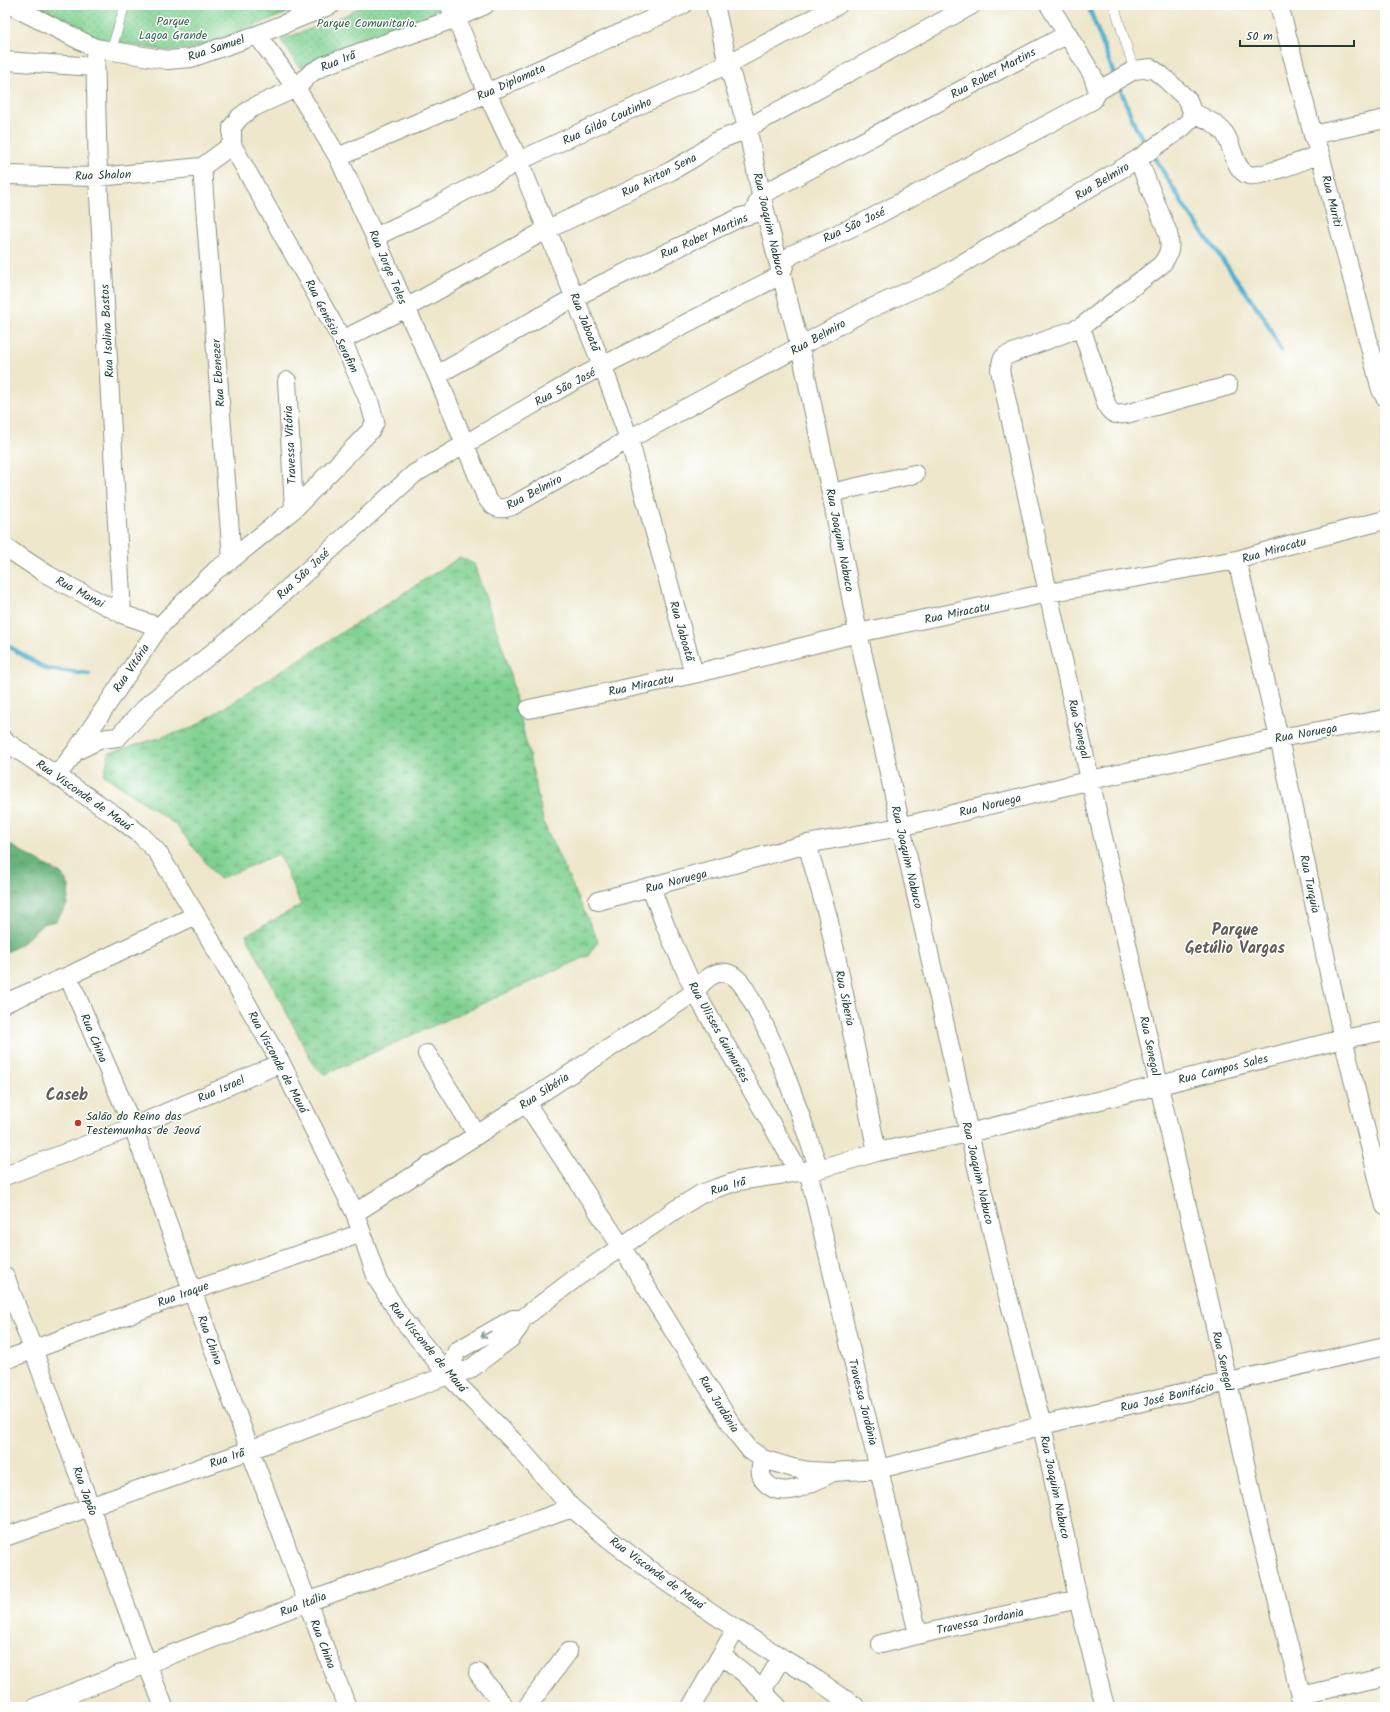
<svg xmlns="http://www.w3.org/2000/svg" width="1390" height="1712" viewBox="0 0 1390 1712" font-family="Kalam,sans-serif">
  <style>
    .forest { fill: url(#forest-crowns); stroke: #447858 }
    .wetland { fill: url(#wetland-marsh); stroke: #508762 }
    .park { fill: url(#park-dots); stroke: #508762 }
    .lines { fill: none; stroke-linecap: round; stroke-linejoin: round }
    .stream { stroke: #4faece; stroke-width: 4.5 }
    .service-casing { stroke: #869280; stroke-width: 10 }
    .minor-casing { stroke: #869280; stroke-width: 20 }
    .service { stroke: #fff; stroke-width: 9 }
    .minor { stroke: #fff; stroke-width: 18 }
    .oneway { stroke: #8f9e9a }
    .poi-dot { fill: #c8321e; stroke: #fff; stroke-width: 1.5 }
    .labels { text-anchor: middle; stroke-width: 3; stroke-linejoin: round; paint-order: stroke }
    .park-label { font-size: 12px; fill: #37624b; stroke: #fff }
    .street-label { font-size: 12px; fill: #1f3d34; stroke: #fff }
    .poi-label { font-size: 12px; fill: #1f3d34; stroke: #fff; text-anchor: start }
    .district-label { font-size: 16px; font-weight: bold; fill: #605e56; stroke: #fff }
  </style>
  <defs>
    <pattern id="forest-crowns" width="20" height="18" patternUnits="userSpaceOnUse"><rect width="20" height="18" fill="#68b37b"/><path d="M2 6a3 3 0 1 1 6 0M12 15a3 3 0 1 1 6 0" fill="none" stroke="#559366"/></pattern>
    <pattern id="wetland-marsh" width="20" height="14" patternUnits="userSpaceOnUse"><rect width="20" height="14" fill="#80d191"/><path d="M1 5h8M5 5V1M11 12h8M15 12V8" fill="none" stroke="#68ab77"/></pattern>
    <pattern id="park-dots" width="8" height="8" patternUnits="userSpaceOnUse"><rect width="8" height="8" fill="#80d191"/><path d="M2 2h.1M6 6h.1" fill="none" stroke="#68ab77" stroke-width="1.8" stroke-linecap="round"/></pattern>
  </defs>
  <rect width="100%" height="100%" fill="#fff"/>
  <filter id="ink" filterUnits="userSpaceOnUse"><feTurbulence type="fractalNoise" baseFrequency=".025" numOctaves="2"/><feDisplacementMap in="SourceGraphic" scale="8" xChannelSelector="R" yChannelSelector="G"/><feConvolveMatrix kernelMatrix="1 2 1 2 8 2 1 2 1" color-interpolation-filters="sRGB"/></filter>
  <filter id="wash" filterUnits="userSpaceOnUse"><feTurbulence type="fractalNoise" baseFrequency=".012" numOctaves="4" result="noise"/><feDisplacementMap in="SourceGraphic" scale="16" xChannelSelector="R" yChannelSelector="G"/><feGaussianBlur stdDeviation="0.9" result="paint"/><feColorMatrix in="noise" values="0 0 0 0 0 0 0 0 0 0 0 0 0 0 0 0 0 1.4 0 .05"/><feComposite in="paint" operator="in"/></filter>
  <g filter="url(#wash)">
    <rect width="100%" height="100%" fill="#eee7cc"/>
    <!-- forest -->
    <path class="forest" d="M5,842L63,875L69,886L67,905L56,921L43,924L21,944L7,952L5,950Z"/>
    <!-- wetland -->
    <path class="wetland" d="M460,557L474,564L506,658L533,772L544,824L598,941L588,956L326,1074L316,1069L246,935L301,905L279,854L219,879L176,825L104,775L109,753L192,728Z"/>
    <!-- park -->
    <path class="park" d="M39,5H307L211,43L190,49L168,51L136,46L95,37Z
      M363,5H438L444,15L323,58L300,68L281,40L344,16Z"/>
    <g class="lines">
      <!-- stream -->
      <path class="stream" d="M1088,5L1115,77
        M1118,83L1136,128L1148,147
        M1152,153L1185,208L1264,317L1281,351
        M5,644L46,669L89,674"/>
    </g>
  </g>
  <g filter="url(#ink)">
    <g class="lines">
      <!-- service casing -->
      <g class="service-casing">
        <path id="service" d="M1114,5L1134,70
          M111,51L125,5"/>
      </g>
      <!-- minor casing -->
      <g class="minor-casing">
        <path id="minor" d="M10,5L95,48L168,60L191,58L257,35L331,5
          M449,5L456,18L487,93L519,161L603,367L629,439L694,674
          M715,5L728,64L747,126L761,195L800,347L831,493L858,633L969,1133L1001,1270L1042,1425L1078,1599L1105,1707
          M1049,5L1092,74L1098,91
          M1279,5L1313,135L1320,154L1381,390L1385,397
          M95,48L98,177L122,614
          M5,61L95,67
          M1192,112C1204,118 1217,123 1225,134C1233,146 1234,171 1249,175C1261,178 1307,159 1320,154
          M1313,135L1385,119
          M232,145L342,340L369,401L375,422L371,430L294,509L232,559
          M338,157L487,93L683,5
          M1138,159L1168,233C1171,247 1170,254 1161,265L1081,327L1005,356L1002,360L1000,370L1048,593L1159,1086L1228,1382L1256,1515L1304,1707
          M202,167L232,145V127L240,117L252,108L296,88L311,73L325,65L456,18L485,5
          M5,175L98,177L202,167
          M375,237L425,213L519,161L728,64L838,5
          M1081,327L1107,406C1112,415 1116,415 1126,414L1228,386
          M342,340L406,308L546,230L671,171L695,157L717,141L742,131L972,5
          M437,375L575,297L741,217L753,214L761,195L1068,34
          M287,381L294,509
          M831,493L915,474
          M5,547L48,575L122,614L159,627
          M1237,560L1279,738L1343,1039L1385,1206
          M529,709L694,674L858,633L1048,593L1237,560L1277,548L1385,520
          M5,741L119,818L141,835L158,853L196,915L281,1063L355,1213L377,1279L403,1320L448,1375L514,1442L572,1508L608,1538L659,1577L736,1629L817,1680L856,1707
          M76,751L101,739L118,737L150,703L253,620L414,474L575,380L781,275L786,260L793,254L866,221L1093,100L1098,91L1134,70L1151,68L1161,75L1188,100L1192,112L1190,120L1182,128L1138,159L938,278L865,311L629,439L512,506C499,511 493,508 486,497L437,375L406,308L375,237L338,157L296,88L257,35
          M57,775L76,751L159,627L216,570L232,559L202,167
          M807,844L828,917L877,1152
          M651,887L665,925L695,992L799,1172
          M598,901L807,844L900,827L1091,780L1279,738L1385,719
          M68,976L133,1127L250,1450L347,1707
          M5,1003L68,976L196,915
          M427,1054L477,1135
          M526,1103L621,1246L738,1435L750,1450L763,1459L793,1468L809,1471L833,1472L879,1469L989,1441L1042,1425L1385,1346
          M808,1170L918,1634
          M5,1176L133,1127L281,1063
          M355,1213L477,1135L695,992C703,981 715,968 730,974C742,979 748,995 754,1005C782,1057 799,1113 819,1169
          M5,1276L33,1349L147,1664L164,1707
          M5,1360L192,1291L362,1233
          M448,1375L457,1351L513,1319H522
          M763,1459C760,1468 759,1475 765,1482C783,1502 812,1482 831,1473
          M5,1537L250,1450L448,1375L469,1370L511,1338L519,1327L522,1319L577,1277L675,1210L701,1194L717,1188L738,1181L819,1169L877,1152L969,1133L1343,1039L1385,1031
          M881,1644C947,1627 1013,1614 1078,1599
          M721,1655L744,1673L778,1707
          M478,1673L505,1707
          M762,1691L781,1658
          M1301,1696L1385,1676
          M36,1707L307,1602L572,1508
          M527,1707L568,1652
          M691,1707L736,1629"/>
      </g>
      <!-- service -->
      <use href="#service" class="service"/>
      <!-- minor -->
      <use href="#minor" class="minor"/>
    </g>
    <!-- one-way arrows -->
    <defs><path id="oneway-shaft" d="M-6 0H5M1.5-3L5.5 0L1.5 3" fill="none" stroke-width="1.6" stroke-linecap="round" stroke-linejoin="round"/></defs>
    <use class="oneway" href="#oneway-shaft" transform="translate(486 1334) rotate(150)"/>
  </g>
  <!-- markers -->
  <circle class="poi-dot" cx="78" cy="1123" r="4"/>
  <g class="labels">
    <!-- park labels -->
    <g class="park-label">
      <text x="173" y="25">Parque<tspan x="173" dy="14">Lagoa Grande</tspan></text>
      <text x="367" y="27">Parque Comunitario.</text>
    </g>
    <!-- street labels -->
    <g class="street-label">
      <text transform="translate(216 48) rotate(-18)" y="4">Rua Samuel</text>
      <text transform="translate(338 61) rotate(-22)" y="4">Rua Irã</text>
      <text transform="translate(993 73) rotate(-28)" y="4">Rua Rober Martins</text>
      <text transform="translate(511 82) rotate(-24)" y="4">Rua Diplomata</text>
      <text transform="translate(607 121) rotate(-25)" y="4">Rua Gildo Coutinho</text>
      <text transform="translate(103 175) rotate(-2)" y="4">Rua Shalon</text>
      <text transform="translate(659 175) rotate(-27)" y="4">Rua Airton Sena</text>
      <text transform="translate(1102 181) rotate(-31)" y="4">Rua Belmiro</text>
      <text transform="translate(1332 201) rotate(76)" y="4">Rua Muriti</text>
      <text transform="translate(769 224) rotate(77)" y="4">Rua Joaquim Nabuco</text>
      <text transform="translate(854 225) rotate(-25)" y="4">Rua São José</text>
      <text transform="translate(704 236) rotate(-24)" y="4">Rua Rober Martins</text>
      <text transform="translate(388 267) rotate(67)" y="4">Rua Jorge Teles</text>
      <text transform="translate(585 322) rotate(68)" y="4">Rua Jaboatã</text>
      <text transform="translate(332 326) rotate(63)" y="4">Rua Genésio Serafim</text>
      <text transform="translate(107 331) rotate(-93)" y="4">Rua Isolina Bastos</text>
      <text transform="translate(818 337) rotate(-29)" y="4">Rua Belmiro</text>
      <text transform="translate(218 373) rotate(-94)" y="4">Rua Ebenezer</text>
      <text transform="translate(565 387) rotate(-28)" y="4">Rua São José</text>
      <text transform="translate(290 445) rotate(-93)" y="4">Travessa Vitória</text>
      <text transform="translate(534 492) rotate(-28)" y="4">Rua Belmiro</text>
      <text transform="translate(840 540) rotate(79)" y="4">Rua Joaquim Nabuco</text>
      <text transform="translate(1274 550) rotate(-16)" y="4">Rua Miracatu</text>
      <text transform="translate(303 574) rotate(-43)" y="4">Rua São José</text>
      <text transform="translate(80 592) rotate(28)" y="4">Rua Manai</text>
      <text transform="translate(957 613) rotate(-12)" y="4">Rua Miracatu</text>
      <text transform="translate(682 631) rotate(74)" y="4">Rua Jaboatã</text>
      <text transform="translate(131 668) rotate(-56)" y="4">Rua Vitória</text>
      <text transform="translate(641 685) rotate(-12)" y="4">Rua Miracatu</text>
      <text transform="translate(1079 729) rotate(77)" y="4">Rua Senegal</text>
      <text transform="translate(1306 733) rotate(-10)" y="4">Rua Noruega</text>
      <text transform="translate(84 795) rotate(35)" y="4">Rua Visconde de Mauá</text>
      <text transform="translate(990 805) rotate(-14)" y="4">Rua Noruega</text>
      <text transform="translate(907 857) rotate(77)" y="4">Rua Joaquim Nabuco</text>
      <text transform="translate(676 881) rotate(-15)" y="4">Rua Noruega</text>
      <text transform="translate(1310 884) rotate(78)" y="4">Rua Turquia</text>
      <text transform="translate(845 998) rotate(78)" y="4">Rua Siberia</text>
      <text transform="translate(719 1032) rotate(61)" y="4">Rua Ulisses Guimarães</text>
      <text transform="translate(94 1038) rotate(67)" y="4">Rua China</text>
      <text transform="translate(1150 1046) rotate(78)" y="4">Rua Senegal</text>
      <text transform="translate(278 1062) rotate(62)" y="4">Rua Visconde de Mauá</text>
      <text transform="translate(1223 1069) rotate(-14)" y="4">Rua Campos Sales</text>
      <text transform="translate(221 1089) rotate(-24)" y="4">Rua Israel</text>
      <text transform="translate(544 1091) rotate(-33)" y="4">Rua Sibéria</text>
      <text transform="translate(978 1173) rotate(77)" y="4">Rua Joaquim Nabuco</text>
      <text transform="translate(728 1186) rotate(-17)" y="4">Rua Irã</text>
      <text transform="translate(183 1294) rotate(-20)" y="4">Rua Iraque</text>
      <text transform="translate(210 1340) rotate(70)" y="4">Rua China</text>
      <text transform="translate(428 1347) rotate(50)" y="4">Rua Visconde de Mauá</text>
      <text transform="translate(1223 1361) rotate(77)" y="4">Rua Senegal</text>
      <text transform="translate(1167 1397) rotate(-13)" y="4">Rua José Bonifácio</text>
      <text transform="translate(863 1402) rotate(76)" y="4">Travessa Jordânia</text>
      <text transform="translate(719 1404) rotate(58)" y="4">Rua Jordânia</text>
      <text transform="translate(227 1458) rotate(-20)" y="4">Rua Irã</text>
      <text transform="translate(1055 1487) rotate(78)" y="4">Rua Joaquim Nabuco</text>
      <text transform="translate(85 1491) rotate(70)" y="4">Rua Japão</text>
      <text transform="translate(657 1573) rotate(36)" y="4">Rua Visconde de Mauá</text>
      <text transform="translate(303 1604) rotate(-21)" y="4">Rua Itália</text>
      <text transform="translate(980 1621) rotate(-12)" y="4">Travessa Jordania</text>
      <text transform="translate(323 1644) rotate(69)" y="4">Rua China</text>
    </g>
    <!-- poi labels -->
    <g class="poi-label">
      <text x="86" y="1120">Salão do Reino das<tspan x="86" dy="14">Testemunhas de Jeová</tspan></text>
    </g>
    <!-- district labels -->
    <g class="district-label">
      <text x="1235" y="935">Parque<tspan x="1235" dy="18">Getúlio Vargas</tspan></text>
      <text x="67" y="1100">Caseb</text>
    </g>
  </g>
  <!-- margin -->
  <rect width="1390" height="1712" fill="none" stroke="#fff" stroke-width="20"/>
  <!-- scale -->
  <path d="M1240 40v6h114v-6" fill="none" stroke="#1f3d34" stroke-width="2"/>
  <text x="1246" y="40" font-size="12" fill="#1f3d34" stroke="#ffffff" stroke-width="3" paint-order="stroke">50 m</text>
</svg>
